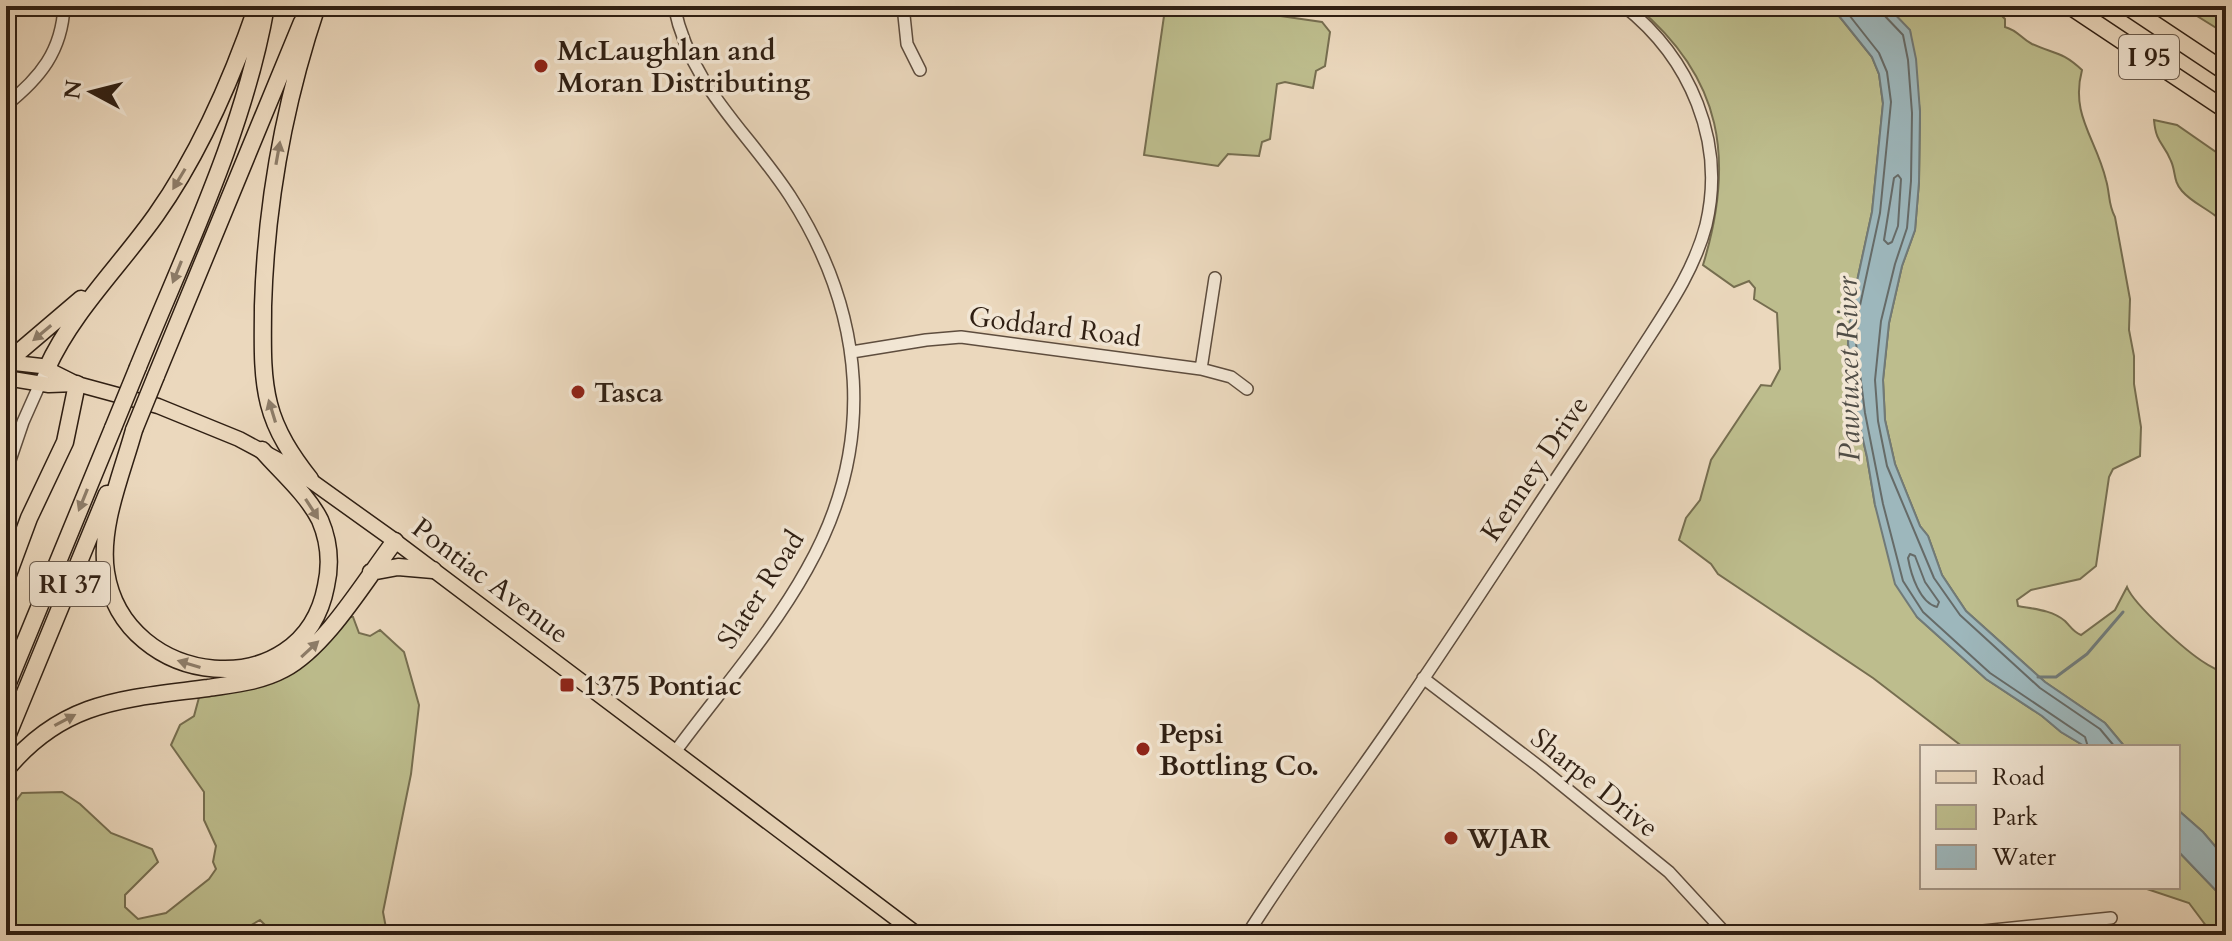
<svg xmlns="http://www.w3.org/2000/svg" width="2232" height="941" viewBox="0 0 2232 941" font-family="Cardo,serif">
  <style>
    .green { fill: #bdbd8d; stroke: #766e50; stroke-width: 2 }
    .water { fill: #9db7bc; stroke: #717a78; stroke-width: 2 }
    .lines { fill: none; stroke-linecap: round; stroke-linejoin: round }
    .shore { stroke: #666b68; stroke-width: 2 }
    .stream { stroke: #717a78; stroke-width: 3 }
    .minor-casing { stroke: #5e4d3e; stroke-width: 14 }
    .major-casing { stroke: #2f1f13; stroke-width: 17 }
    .highway-casing { stroke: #2f1f13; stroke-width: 19 }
    .minor { stroke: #f2e6d4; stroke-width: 11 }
    .major { stroke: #ebd8bd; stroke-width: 14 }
    .highway { stroke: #ebd8bd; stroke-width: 16 }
    .highway-bridge-casing { stroke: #2f1f13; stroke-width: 19; stroke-linecap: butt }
    .highway-bridge { stroke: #ebd8bd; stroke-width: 16 }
    .oneway { fill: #8d7c68 }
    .poi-dot { fill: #8f2418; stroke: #f2e6d4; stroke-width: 3 }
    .labels { text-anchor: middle; stroke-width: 7; stroke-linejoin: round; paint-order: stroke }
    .shield { fill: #f2e6d4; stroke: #6a5b4d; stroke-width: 2 }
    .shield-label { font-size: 26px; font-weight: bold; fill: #2f1f13 }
    .poi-label { font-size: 28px; font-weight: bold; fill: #2f1f13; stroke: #f2e6d4; text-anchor: start }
    .street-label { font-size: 28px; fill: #2f1f13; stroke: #f2e6d4 }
    .water-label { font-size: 30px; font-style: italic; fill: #504d46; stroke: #f2e6d4 }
  </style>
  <rect width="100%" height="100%" fill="#ebd8bd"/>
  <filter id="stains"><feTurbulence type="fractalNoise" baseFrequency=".0025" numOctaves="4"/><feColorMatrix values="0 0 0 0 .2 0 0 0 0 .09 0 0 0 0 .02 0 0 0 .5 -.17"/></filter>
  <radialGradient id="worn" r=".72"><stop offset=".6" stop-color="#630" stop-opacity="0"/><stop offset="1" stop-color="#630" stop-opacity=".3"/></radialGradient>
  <!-- green -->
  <path class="green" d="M1169,6H1210L1322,22L1330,32L1325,66L1316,71L1313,88L1285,82L1277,84L1270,139L1262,142L1259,156L1228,154L1218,166L1144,155L1165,9Z
    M1636,6H1831L1872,57L1879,74L1883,104L1872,212L1851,309L1848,343L1857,414L1867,457L1875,505L1917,617L1986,679L2042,716L2061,732L2086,747H1963L1873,678L1718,574L1711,564L1679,540L1686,518L1700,500L1711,460L1761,385L1771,386L1780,369L1777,313L1754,299L1755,288L1749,281L1734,287L1703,265C1735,160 1723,78 1636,6Z
    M1887,6H1910L1917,10L1936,13L1954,6H1992L2005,19V27C2019,31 2020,38 2032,44C2054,54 2062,51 2082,70C2070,115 2096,138 2106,180C2110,193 2108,205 2115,217L2130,299L2129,330L2134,356V384L2141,427L2140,456L2113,469L2109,477L2096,566L2080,579L2031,590L2017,600L2018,606C2034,609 2052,610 2065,621C2071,627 2073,632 2081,635L2115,610L2127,587C2134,605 2187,652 2205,663C2212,668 2220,670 2226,677V859L2203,832L2178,810V747H2125L2105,723L2045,682L1966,611L1942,575L1928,536L1920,526L1895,464L1885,420L1883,380L1889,323L1902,266L1915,230L1919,182L1920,112L1910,31Z
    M2181,6H2226V34Z
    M2154,120L2177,125L2226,159V227C2214,210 2195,206 2182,191C2173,181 2176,172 2171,161C2164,143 2156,144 2154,120Z
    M341,617H353L359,633L370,636L380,630L404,652L419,705L411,774L383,912L386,928L394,935H270V930L260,920L234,935H6V814L22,793L62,792L80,804L111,833L152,849L158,862L125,895V907L138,919L166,913L209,879L216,869L213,862L216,846L204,820V792L171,745L180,725L194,716L201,690L269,676Z
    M2178,851L2226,901V935H2213L2189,903L2141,887H2178Z"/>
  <!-- water -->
  <path class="water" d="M1831,6H1887L1910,30L1916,59L1920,112L1919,182L1915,230L1902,266L1889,323L1883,380L1885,420L1895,464L1920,526L1928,536L1942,575L1966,611L2045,682L2105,723L2125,747H2086L2061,732L2042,716L1986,679L1917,617L1895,584L1875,505L1867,457L1857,414L1848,343L1851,309L1872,212L1883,103L1879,74L1872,57Z
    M2178,810L2203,832L2226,859V901L2178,851Z"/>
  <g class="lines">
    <!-- shore -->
    <path class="shore" d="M1842,6L1879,53L1887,72L1891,102L1880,213L1859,310L1856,343L1865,413L1883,504L1903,581L1923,612L1990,673L2085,737L2088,747
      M1882,6L1883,14L1903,35L1908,60L1912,113L1911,181L1907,228L1895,264L1881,321L1875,380L1878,421L1887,466L1934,578L1960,615L2040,688L2100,729L2115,747
      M1898,175L1901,179L1898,226L1892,242L1888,244L1884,240L1894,178Z
      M1910,554L1915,556L1925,582L1939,602L1937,607C1920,603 1911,575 1908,558Z"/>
    <!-- stream -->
    <path class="stream" d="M2038,677H2056L2087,654L2123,612"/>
    <!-- minor casing -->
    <g class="minor-casing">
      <path id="minor" d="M674,6C691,88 747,130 790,196C866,314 877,445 807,569C771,634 719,692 675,752
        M903,6L907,44L920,70
        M6,105C40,78 62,51 64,6
        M852,352L926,340L961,337L1201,369L1231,377L1247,389
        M1201,369L1215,278
        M6,472L23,422L47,368
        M1423,678L1541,768L1669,872L1727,935
        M1247,935C1294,860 1348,789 1398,716C1459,628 1516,538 1576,449C1598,416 1620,382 1642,348C1667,309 1694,271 1706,225C1726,141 1690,58 1624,6
        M1944,935L2111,918"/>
    </g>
    <!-- major casing -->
    <g class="major-casing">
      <path id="major" d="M6,362L41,366L77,384L158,406L239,439L293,468L395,541L918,935
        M6,378L49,385L76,384"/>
    </g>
    <!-- highway casing -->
    <g class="highway-casing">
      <path id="highway" d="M2070,6L2226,110
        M2127,6L2226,72
        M6,360L20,351L81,299
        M138,367C186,249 244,132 266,6
        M47,368C73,311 120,266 156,215C201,151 232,79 257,6
        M156,376L302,22
        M134,430C122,474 99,526 106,572C124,689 303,708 326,586C331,564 329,541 320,520C307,494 281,472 262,450
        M310,479C292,456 276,432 269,404C261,373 263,338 263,306C266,203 284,104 317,6
        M371,572L398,567L433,570
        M6,580L29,518L65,442L77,384
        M6,688L113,428
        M6,739L107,494
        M6,770C63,700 124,699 208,688C234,684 260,682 284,669C327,646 365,580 395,541"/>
    </g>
    <!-- minor -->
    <use href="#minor" class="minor"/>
    <!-- major -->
    <use href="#major" class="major"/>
    <!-- highway -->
    <use href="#highway" class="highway"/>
    <!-- highway-bridge casing -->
    <g class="highway-bridge-casing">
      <path id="highway-bridge" d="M113,428L138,367
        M134,430L156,376"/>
    </g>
    <!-- highway-bridge -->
    <use href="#highway-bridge" class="highway-bridge"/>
  </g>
  <!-- one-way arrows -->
  <defs><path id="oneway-solid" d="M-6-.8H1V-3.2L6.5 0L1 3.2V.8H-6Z" transform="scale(2)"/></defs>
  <g class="oneway">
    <use href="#oneway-solid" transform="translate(278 153) rotate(-80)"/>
    <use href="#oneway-solid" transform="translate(179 179) rotate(121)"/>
    <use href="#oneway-solid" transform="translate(177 272) rotate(112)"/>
    <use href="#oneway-solid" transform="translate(42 333) rotate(140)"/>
    <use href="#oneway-solid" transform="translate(272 411) rotate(-107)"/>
    <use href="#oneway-solid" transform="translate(83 500) rotate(112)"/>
    <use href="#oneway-solid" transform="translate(312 509) rotate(57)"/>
    <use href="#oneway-solid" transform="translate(310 649) rotate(-43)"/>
    <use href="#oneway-solid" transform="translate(189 664) rotate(-163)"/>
    <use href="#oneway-solid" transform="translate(65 720) rotate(-28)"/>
  </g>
  <!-- markers -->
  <g class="poi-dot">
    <circle cx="541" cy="66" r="8"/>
    <circle cx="578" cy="392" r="8"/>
    <rect x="559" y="677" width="16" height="16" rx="4"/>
    <circle cx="1143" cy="749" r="8"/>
    <circle cx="1451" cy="838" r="8"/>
  </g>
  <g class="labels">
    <!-- shield labels -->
    <g class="shield">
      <rect x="2119" y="35" width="60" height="44" rx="6"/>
      <rect x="30" y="562" width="80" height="44" rx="6"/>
    </g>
    <g class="shield-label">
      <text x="2149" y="66">I 95</text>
      <text x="70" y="593">RI 37</text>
    </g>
    <!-- poi labels -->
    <g class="poi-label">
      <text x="557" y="60">McLaughlan and<tspan x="557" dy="32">Moran Distributing</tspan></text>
      <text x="594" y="402">Tasca</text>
      <text x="583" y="695">1375 Pontiac</text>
      <text x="1159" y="743">Pepsi<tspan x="1159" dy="32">Bottling Co.</tspan></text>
      <text x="1467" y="848">WJAR</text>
    </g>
    <!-- street labels -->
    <g class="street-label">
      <text transform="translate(1055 326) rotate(7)" y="10">Goddard Road</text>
      <text transform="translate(1534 468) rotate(-56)" y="10">Kenney Drive</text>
      <text transform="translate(491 580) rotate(37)" y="10">Pontiac Avenue</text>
      <text transform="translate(760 589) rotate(-57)" y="10">Slater Road</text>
      <text transform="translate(1595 782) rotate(39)" y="10">Sharpe Drive</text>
    </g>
    <!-- water labels -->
    <g class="water-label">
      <text transform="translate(1848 369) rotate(-91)" y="10">Pawtuxet River</text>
    </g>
  </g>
  <!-- margin -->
  <rect width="2232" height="941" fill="none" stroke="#ebd8bd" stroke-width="32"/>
  <rect x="8" y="8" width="2216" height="925" fill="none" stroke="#2f1f13" stroke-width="4"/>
  <rect x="16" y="16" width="2200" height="909" fill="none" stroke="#2f1f13" stroke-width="2"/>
  <!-- legend -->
  <rect x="1920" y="745" width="260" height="144" fill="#f2e6d4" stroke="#a49687" stroke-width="2"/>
  <rect x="1936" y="771" width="40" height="12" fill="#ebd8bd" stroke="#a49687" stroke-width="2"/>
  <text x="1992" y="785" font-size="24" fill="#2f1f13">Road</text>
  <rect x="1936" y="805" width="40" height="24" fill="#bdbd8d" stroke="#a49687" stroke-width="2"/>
  <text x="1992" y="825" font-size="24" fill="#2f1f13">Park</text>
  <rect x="1936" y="845" width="40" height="24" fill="#9db7bc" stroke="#a49687" stroke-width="2"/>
  <text x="1992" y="865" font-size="24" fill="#2f1f13">Water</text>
  <!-- north arrow -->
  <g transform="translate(92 92) rotate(277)" stroke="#f2e6d4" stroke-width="6" paint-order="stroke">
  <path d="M0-6L14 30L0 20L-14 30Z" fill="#2f1f13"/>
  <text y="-12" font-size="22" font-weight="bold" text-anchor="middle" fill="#2f1f13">N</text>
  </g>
  <rect width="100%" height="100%" filter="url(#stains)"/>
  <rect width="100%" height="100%" fill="url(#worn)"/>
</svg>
